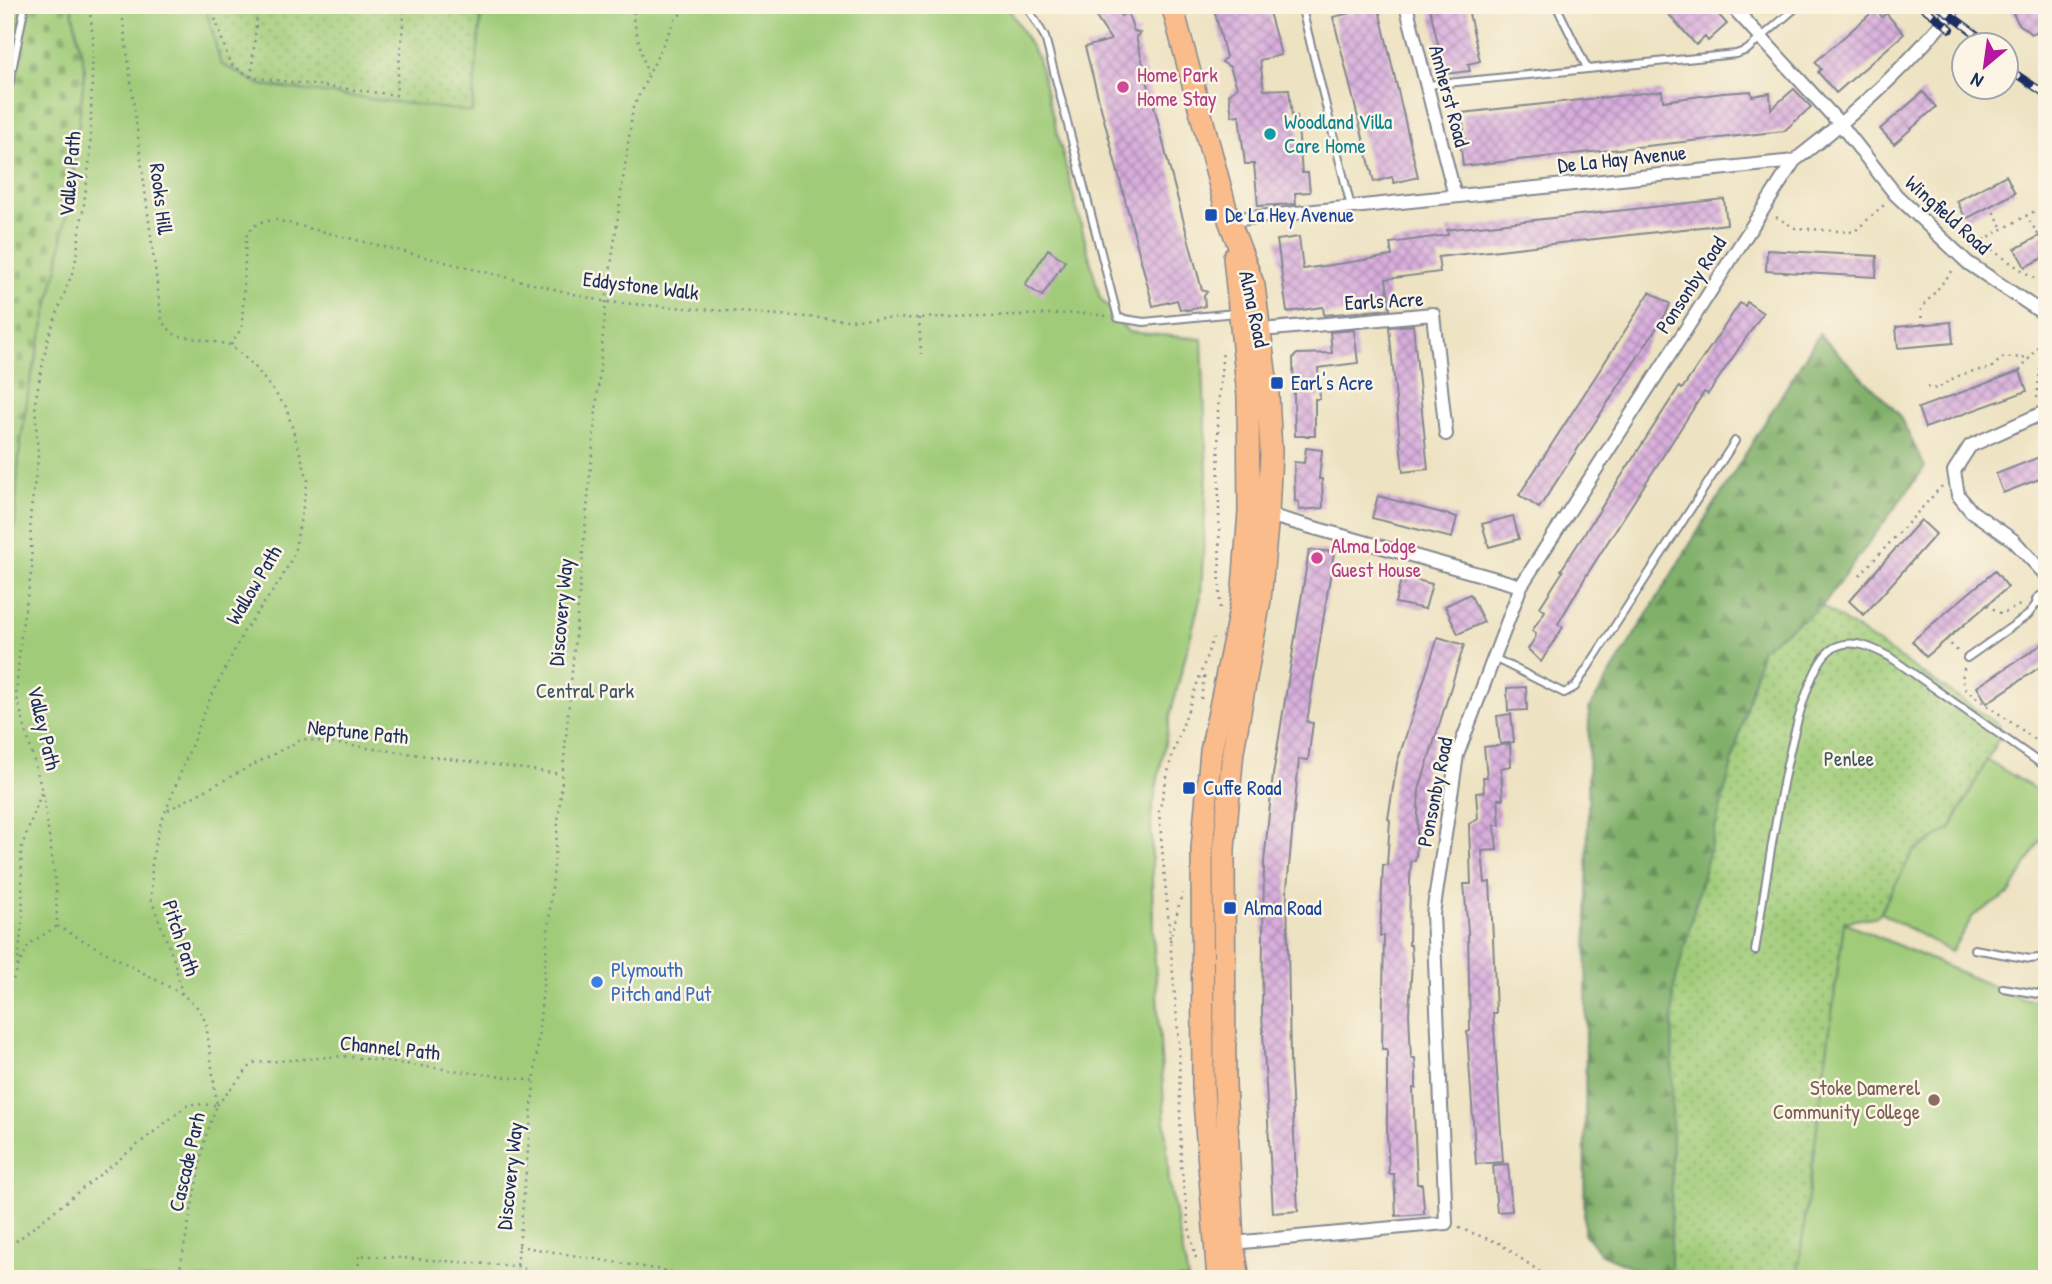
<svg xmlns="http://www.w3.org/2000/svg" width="2052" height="1284" viewBox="0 0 2052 1284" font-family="'Patrick Hand',sans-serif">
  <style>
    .forest { fill: url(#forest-firs); stroke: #4e7064; stroke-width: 2 }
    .cemetery { fill: url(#cemetery-stones); stroke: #5e7e6c; stroke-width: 2 }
    .park { fill: #a0cc79; stroke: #5e7e6c; stroke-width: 2 }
    .garden { fill: url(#garden-dots); stroke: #5e7e6c; stroke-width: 2 }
    .building { fill: url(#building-cross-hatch) }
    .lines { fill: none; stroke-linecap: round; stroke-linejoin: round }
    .service-casing { stroke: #848890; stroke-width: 10 }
    .minor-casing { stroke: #848890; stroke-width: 16 }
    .primary-casing { stroke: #848890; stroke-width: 24 }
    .path { stroke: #848890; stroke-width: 2.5; stroke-dasharray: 2 5; stroke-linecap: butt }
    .service { stroke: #fff; stroke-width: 6 }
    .minor { stroke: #fff; stroke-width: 12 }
    .primary { stroke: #f9bc8a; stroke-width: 21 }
    .rail-casing { stroke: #1b2f5e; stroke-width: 8 }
    .rail { stroke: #fcf5e5; stroke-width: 5; stroke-dasharray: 16; stroke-linecap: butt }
    .hotel-dot { fill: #d1479c; stroke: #fcf5e5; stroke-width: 2.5 }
    .culture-dot { fill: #0f9aa8; stroke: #fcf5e5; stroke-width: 2.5 }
    .transit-dot { fill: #1a4fb4; stroke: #fcf5e5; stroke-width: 2.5 }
    .shop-dot { fill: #3f7fe0; stroke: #fcf5e5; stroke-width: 2.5 }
    .education-dot { fill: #8d6e63; stroke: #fcf5e5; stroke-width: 2.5 }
    .labels { text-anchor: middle; stroke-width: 5; stroke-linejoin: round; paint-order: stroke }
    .hotel-label { font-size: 21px; fill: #b23c85; stroke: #fcf5e5; text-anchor: start }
    .street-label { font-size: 21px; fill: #1b2f5e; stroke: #fcf5e5 }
    .culture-label { font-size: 21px; fill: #0d838f; stroke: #fcf5e5; text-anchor: start }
    .transit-label { font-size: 21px; fill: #164399; stroke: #fcf5e5; text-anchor: start }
    .park-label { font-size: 21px; fill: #3c5665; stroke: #fcf5e5 }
    .shop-label { font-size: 21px; fill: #366cbe; stroke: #fcf5e5; text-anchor: start }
    .education-label { font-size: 21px; fill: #785e54; stroke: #fcf5e5; text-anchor: end }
  </style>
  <defs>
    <pattern id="forest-firs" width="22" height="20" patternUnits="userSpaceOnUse" patternTransform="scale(1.75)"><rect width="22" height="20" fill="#80b069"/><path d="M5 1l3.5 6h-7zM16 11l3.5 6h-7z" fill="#68905a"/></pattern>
    <pattern id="cemetery-stones" width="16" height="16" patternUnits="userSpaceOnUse" patternTransform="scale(1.75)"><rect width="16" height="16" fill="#a0cc79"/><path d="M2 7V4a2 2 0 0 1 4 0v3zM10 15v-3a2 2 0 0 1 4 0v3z" fill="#82a666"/></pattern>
    <pattern id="garden-dots" width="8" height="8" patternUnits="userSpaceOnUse" patternTransform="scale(1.75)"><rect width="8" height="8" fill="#a0cc79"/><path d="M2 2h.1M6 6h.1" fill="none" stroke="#82a666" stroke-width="1.8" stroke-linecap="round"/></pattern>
    <pattern id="building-cross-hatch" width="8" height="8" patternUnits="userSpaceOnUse" patternTransform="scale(1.75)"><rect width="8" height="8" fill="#d8addc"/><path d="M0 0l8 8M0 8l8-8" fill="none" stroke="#ae8db6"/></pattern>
  </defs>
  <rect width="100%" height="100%" fill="#fcf5e5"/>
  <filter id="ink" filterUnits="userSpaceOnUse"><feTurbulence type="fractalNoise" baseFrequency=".0143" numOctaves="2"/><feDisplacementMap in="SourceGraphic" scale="14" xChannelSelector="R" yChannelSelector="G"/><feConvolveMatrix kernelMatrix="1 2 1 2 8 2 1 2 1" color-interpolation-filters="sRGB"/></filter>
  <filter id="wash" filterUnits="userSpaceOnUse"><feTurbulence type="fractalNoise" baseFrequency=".00686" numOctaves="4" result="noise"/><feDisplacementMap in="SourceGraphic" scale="28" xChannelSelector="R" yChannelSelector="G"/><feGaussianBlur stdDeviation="1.57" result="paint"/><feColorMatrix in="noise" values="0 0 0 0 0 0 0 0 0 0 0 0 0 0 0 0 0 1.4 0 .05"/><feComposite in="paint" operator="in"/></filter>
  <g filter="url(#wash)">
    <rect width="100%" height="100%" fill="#ede2c1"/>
    <!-- forest -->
    <path class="forest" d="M1819,334L1898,413L1925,467L1822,606L1762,648L1673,992L1671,1279H1651L1648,1274L1601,1254L1584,1234L1589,709Z"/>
    <!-- cemetery -->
    <path class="cemetery" d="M5,5H71L85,69L73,173L58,266L30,384L19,455L5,683Z"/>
    <!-- park -->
    <path class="park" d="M71,5H205L221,64L472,111L482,5H1007L1038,59L1100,298L1128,332L1202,339L1207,473L1201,596L1171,712L1151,816L1153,931L1169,1182L1188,1279H5V683L19,455L29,387L58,266L73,173L85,69Z
      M1987,760L2047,796V829L2010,893L1973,916L1951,952L1880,912L1913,852L1950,829Z
      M1844,922L2022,999H2047V1279H1797Z"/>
    <!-- garden -->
    <path class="garden" d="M205,5H482L472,112L261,85L221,64Z
      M1822,606L1999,725V738L1950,829L1913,852L1878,916L1844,922L1797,1279H1671L1673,992L1762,648Z"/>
    <g id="blocks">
      <!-- building -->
      <path class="building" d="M1088,5H1114L1121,16L1127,11L1134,31L1140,33L1136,37L1152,99L1157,101L1154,106L1171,174L1202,290L1207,292L1204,296L1205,306L1188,310L1180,309L1177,300L1153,306L1085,47L1111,40Z
        M1213,5H1267L1281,55L1260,60L1264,90L1289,89L1292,117L1297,116L1302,173H1308L1310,192L1295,193L1296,204L1258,206L1254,164H1245L1239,115L1232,116L1229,94L1237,87L1230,67L1222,62L1226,57Z
        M1349,5H1378L1418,177L1394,183L1392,177L1374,182L1333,17L1351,13Z
        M1429,5H1467L1480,61L1468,64L1470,71L1445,74Z
        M1673,5H1710L1727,24L1708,41L1705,37L1696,45L1666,11Z
        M2009,5H2047V39L2038,31L2031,34L2018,23Z
        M1876,9L1882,17L1886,13L1904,34L1836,93L1818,72L1821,69L1815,62Z
        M1794,89L1811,107L1784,131L1463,166L1460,139H1465L1462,113L1662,91L1663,101L1723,93L1751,91L1752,96L1770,93L1771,109Z
        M1923,92L1936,107L1894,144L1880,129Z
        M2006,175L2015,193L1966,219L1957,201Z
        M1724,199L1727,224L1438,257L1440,272L1386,279L1390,309L1324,315L1323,307L1287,312L1277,240L1299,237L1303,269L1392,256L1390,243L1448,235L1447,230L1452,229Z
        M2047,232V256L2025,267L2015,249Z
        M1048,249L1065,261L1042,296L1025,285Z
        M1767,250L1877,256L1876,277L1766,271Z
        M1650,292L1670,304L1667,312L1539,508L1519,495Z
        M1747,302L1763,313L1708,394L1704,392L1586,576L1558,624L1563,627L1541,662L1528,649L1535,638L1536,634L1532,631L1545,611L1540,607L1563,571L1561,570L1679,387L1682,389L1740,303L1745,306Z
        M1951,322L1953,343L1898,348L1896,327Z
        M1413,325L1428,469L1403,472L1389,327Z
        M1354,330L1358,363L1318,368L1320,399H1315V436H1295L1293,358L1297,354L1332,353L1330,332Z
        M2020,371L2027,391L1925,428L1918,408Z
        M1306,448L1322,450L1319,479H1322L1323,508L1299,510V502L1295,501L1294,462L1304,463Z
        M2047,454V476L2003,493L1996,474Z
        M1378,496L1457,517L1452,538L1372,518Z
        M1513,516L1519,539L1489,547L1482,524Z
        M1921,520L1936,534L1864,615L1849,601Z
        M1309,550L1334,552L1307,722L1313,723L1308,760L1299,759L1287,888L1290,1060L1298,1211L1273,1213L1262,1013L1264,862L1273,775Z
        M1995,571L2008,587L1926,657L1912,641Z
        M1402,576L1432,584L1425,609L1395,603Z
        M1470,594L1484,622L1458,634L1445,606Z
        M1438,637L1464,645L1419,790L1416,855L1415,861H1411L1410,882L1409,945H1411L1412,961L1409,1013L1411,1058H1415L1416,1073V1088H1413L1417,1184H1422L1424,1208V1214L1396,1216L1394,1174H1389L1387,1132V1049H1382L1384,936H1380L1383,865H1387L1390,820L1388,819L1397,763Z
        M2047,641V662L1987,703L1977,687Z
        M1526,687L1527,710L1508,711L1507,688Z
        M1511,714L1514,742L1500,744L1497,716Z
        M1510,744L1511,766L1501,768L1503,799H1498L1500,825H1495L1497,850L1482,851L1485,883L1490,882L1493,938L1496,1013H1493L1503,1162L1476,1164L1467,1032L1470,1031L1468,932L1464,884H1471L1469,824L1478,819L1476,793L1484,792L1483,777H1487L1484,747Z
        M1508,1164L1512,1211L1497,1212L1493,1165Z"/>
    </g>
  </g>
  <g filter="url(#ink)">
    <use href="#blocks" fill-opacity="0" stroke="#848890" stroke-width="2"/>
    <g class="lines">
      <!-- service casing -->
      <g class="service-casing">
        <path id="service" d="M1026,5L1045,37L1118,318L1144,322L1235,313
          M1301,5L1351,207
          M1556,5L1587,68
          M1428,85L1736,54L1747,50L1799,5
          M5,106L25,5
          M1494,658L1564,693L1575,687L1735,441
          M1967,658L2028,615L2039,600
          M1974,949L2030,959L2047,957
          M1755,951C1764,901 1792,665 1835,647C1854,638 1873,648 1890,657L2047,768
          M2003,988L2038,994L2047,992"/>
      </g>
      <!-- minor casing -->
      <g class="minor-casing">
        <path id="minor" d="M1406,5L1455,196
          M1731,5L1841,125L1896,195L1968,263L2047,316
          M1229,220L1794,161C1854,115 1910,65 1957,5
          M1261,330L1433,314L1446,434
          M2047,411L1970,446L1954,471L1958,495L1971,511L2013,540L2047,576
          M1268,515L1521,586
          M2039,600L2047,595
          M1233,1243L1446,1223L1433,914L1457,755L1521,586L1794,161"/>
      </g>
      <!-- primary casing -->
      <g class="primary-casing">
        <path id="primary" d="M1172,5L1229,220L1254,286L1268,394L1271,452L1268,515L1260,600L1233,751L1224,849L1225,1084L1233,1243L1239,1279
          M1218,1279L1203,1088L1202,849L1211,751L1242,600L1249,512L1248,396L1234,257"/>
      </g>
      <!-- path -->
      <path class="path" d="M121,5L162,322L175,335L231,345
        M214,5V15L230,64L251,77L396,95L405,5
        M635,5L633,18L647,74
        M5,7H15
        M251,77L258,5
        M1990,206L2003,228
        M2026,215L2039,236
        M1776,217L1795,228L1854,232L1885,204
        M1980,242L2047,287
        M1971,247L2047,204
        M919,318L921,354
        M1922,325L1921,309L1954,269
        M231,345L242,327L246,237C252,223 262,221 276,220L606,302L847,320L1085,313L1106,316
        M2020,371L2041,342
        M1927,387L1938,389C1952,376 1971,370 1990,369L2002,358L2030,357
        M2037,398L2043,339L2047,333
        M1860,575L1943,485
        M1987,605L2002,614L2020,605
        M1220,608L1218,408L1223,349
        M1946,639L1958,652
        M1964,668L1962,680L1966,690L2047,748
        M1201,699L1205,671
        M43,794L56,886L57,926
        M168,810L302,739L561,774
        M57,926L182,994L198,1008L206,1023L217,1105L205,1138L178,1279
        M1170,941L1182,893
        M18,967L29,944L57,926
        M182,994L174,960L151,899L152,860L159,828L208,703L244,631L280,581L294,554L308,480L286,407L255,367L231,345
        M5,999L17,970L23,916L21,849L42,791L16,694L21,633L32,568L30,517L38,458L35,402L48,338L75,265L84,204L90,157L93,37L89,5
        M217,1105L253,1063L343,1056L536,1081
        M1459,1228L1499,1243L1550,1279
        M518,1246L714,1279
        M5,1250L189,1104L217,1105
        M1196,1258L1190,1233L1181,1165L1179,1043L1159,812L1171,759L1213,638
        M358,1279L359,1255L517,1266L556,1279
        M516,1279L606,302L633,108L674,21L689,5"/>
      <!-- service -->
      <use href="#service" class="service"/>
      <!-- minor -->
      <use href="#minor" class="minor"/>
      <!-- primary -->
      <use href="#primary" class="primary"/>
      <!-- rail casing -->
      <g class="rail-casing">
        <path id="rail" d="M1920,5L1951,29
          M1937,5L1992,46
          M2007,68L2047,95"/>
      </g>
      <!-- rail -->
      <use href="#rail" class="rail"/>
    </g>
  </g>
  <!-- markers -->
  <g class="hotel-dot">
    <circle cx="1123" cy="87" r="7"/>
    <circle cx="1317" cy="558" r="7"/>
  </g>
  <circle class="culture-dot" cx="1270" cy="134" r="7"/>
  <g class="transit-dot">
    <rect x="1204" y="208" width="14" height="14" rx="3.5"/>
    <rect x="1270" y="376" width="14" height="14" rx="3.5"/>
    <rect x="1182" y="781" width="14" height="14" rx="3.5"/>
    <rect x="1223" y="901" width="14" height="14" rx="3.5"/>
  </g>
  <circle class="shop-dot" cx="597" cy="982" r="7"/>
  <circle class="education-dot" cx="1934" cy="1100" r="7"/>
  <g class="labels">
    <!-- hotel labels -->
    <g class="hotel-label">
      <text x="1137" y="82">Home Park<tspan x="1137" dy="24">Home Stay</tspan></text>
      <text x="1331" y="553">Alma Lodge<tspan x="1331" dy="24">Guest House</tspan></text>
    </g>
    <!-- street labels -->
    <g class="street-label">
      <text transform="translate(1449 96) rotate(75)" y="7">Amherst Road</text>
      <text transform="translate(1622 159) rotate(-6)" y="7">De La Hay Avenue</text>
      <text transform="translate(70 174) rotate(-85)" y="7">Valley Path</text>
      <text transform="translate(161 199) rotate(83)" y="7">Rooks Hill</text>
      <text transform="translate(1948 215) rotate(42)" y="7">Wingfield Road</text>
      <text transform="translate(1691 285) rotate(-57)" y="7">Ponsonby Road</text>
      <text transform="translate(641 286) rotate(7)" y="7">Eddystone Walk</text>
      <text transform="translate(1384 301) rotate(-3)" y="7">Earls Acre</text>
      <text transform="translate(1254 309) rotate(78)" y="7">Alma Road</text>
      <text transform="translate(254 585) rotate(-59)" y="7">Wallow Path</text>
      <text transform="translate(561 612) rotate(-85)" y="7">Discovery Way</text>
      <text transform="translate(44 728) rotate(77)" y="7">Valley Path</text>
      <text transform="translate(358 732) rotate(6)" y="7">Neptune Path</text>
      <text transform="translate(1435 792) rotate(-79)" y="7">Ponsonby Road</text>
      <text transform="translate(181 938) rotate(72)" y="7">Pitch Path</text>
      <text transform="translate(390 1048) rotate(6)" y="7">Channel Path</text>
      <text transform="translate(187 1162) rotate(-77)" y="7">Cascade Parh</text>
      <text transform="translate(510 1176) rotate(-84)" y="7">Discovery Way</text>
    </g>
    <!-- culture labels -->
    <g class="culture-label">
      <text x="1284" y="129">Woodland Villa<tspan x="1284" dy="24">Care Home</tspan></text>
    </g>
    <!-- transit labels -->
    <g class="transit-label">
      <text x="1225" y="222">De La Hey Avenue</text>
      <text x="1291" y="390">Earl's Acre</text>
      <text x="1203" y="795">Cuffe Road</text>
      <text x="1244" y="915">Alma Road</text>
    </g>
    <!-- park labels -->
    <g class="park-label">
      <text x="585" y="698">Central Park</text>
      <text x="1849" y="766">Penlee</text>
    </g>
    <!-- shop labels -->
    <g class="shop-label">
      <text x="611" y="977">Plymouth<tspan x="611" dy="24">Pitch and Put</tspan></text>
    </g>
    <!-- education labels -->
    <g class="education-label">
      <text x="1920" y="1095">Stoke Damerel<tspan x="1920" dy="24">Community College</tspan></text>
    </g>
  </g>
  <!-- margin -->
  <rect width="2052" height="1284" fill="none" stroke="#fcf5e5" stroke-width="28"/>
  <!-- north arrow -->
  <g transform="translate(1985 66) rotate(209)"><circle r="33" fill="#fcf5e5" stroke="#a2a6af" stroke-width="2"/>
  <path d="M0-5L12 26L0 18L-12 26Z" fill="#b5179e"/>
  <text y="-10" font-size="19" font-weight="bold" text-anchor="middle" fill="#1b2f5e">N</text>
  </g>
</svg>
